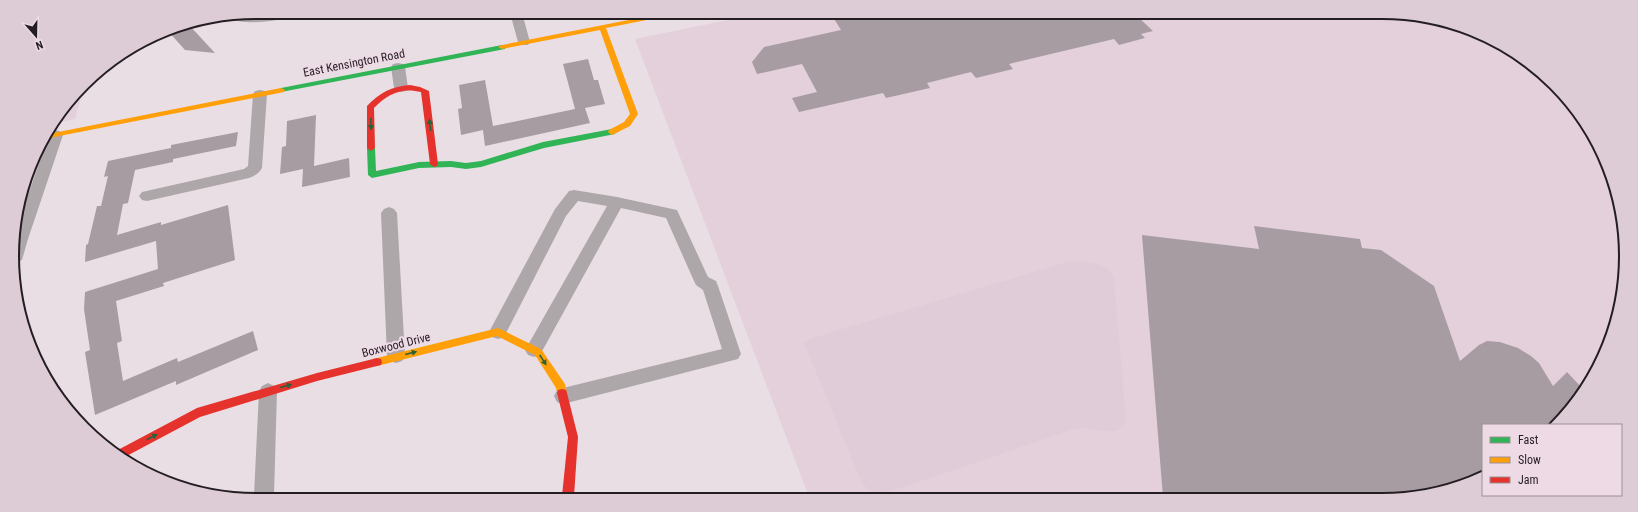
<svg xmlns="http://www.w3.org/2000/svg" width="1638" height="512" viewBox="0 0 1638 512" font-family="'Roboto Condensed',sans-serif">
  <style>
    .built { fill: #e3d0db }
    .green { fill: #e0ccd8 }
    .building { fill: #a89ca3 }
    .lines { fill: none; stroke-linecap: round; stroke-linejoin: round }
    .street { fill: #ada7aa; fill-rule: evenodd }
    .fast { fill: #30b455; fill-rule: evenodd }
    .slow { fill: #ff9f0a; fill-rule: evenodd }
    .jam { fill: #e5322d; fill-rule: evenodd }
    .oneway { fill: #296239 }
    .labels { text-anchor: middle; stroke-width: 4; stroke-linejoin: round; paint-order: stroke }
    .street-label { font-size: 12px; fill: #241e22; stroke: #eddae5 }
    .rim { fill: none; stroke: #241e22; stroke-width: 2 }
  </style>
  <rect width="100%" height="100%" fill="#e9dee4"/>
  <!-- built -->
  <path class="built" d="M757,14L1430,17L1518,53L1585,121L1621,209V304L1593,378L1557,425H1483L1414,498L809,497L635,39Z
    M84,87L75,119L57,123Z"/>
  <!-- green -->
  <path class="green" d="M1071,261C1086,262 1109,261 1114,278L1126,418C1124,440 1096,428 1081,428C1077,428 1072,430 1069,431L888,492C877,493 869,492 862,483L804,343L812,338Z"/>
  <!-- building -->
  <path class="building" d="M831,14L1137,16L1153,31L1141,34L1145,38L1119,45L1114,39L1009,64L1013,69L976,78L971,72L927,83L930,88L886,98L883,93L799,112L792,98L817,92L802,64L757,74L752,62L764,47L841,30Z
    M189,25L215,53L185,50L168,31Z
    M588,59L594,80H598L605,104L585,108L590,123L485,146L483,130L461,135L458,109L462,108L459,85L485,80L493,126L575,109L563,64Z
    M316,115L314,166L349,158L350,177L302,187L303,169L280,174L282,147L286,146L287,121Z
    M238,132L236,146L173,159V162L135,170L128,203L123,204L117,235L161,222V225L228,205L235,260L163,283L164,286L116,301L122,341L117,343L123,381L177,358L178,362L253,331L258,350L176,385V381L95,415L85,352L90,350L84,309L85,292L158,269L156,241L85,262L86,245L88,244L97,206H101L108,176L104,177L108,161L171,148V145Z
    M1254,226L1360,239L1362,248L1381,250L1434,286L1460,361L1479,345L1487,341L1500,342L1518,348L1531,356L1539,363L1553,386L1567,372L1584,390L1557,425H1483V477L1414,498L1163,497L1142,235L1259,249Z"/>
  <g class="lines">
    <!-- street -->
    <path class="street" d="M276,12H305L303,15L299,16C282,19 244,28 230,17C245,14 260,15 276,12Z
      M510,13H522L530,42L528,45H520L518,42Z
      M398,63L403,64L405,67L408,88L406,91L401,92L396,91L394,88L391,67L393,64Z
      M260,90L265,91L267,94L262,168C259,173 255,176 249,178L147,201L142,200L139,196L142,192L244,169L248,166L253,94L255,91Z
      M56,130L61,132L63,135L28,239L22,260L17,262L15,232L49,135L51,132Z
      M574,190L617,197L677,210L708,277L716,281L718,286L741,354L738,359L563,404L557,402L554,396L557,390L563,388L722,349L703,290L696,285L694,281L666,218L621,208L540,355L534,357L528,355L525,350L528,345L607,206L578,201L566,216L504,337L498,339L492,337L489,332L555,209L569,191Z
      M389,207L394,209L397,213L405,356L402,361L396,363L390,361L387,356L381,213L384,209Z
      M268,383L274,386L277,391L274,495H254L259,391L262,386Z"/>
    <!-- fast -->
    <path class="fast" d="M502,45H505V49L281,92L277,90L281,88Z
      M612,129L616,132L615,134L544,148L481,167L466,169L451,167L419,168L372,178L368,175L367,148L371,145L375,148L376,171L419,162L451,161L466,163L481,161L543,142Z"/>
    <!-- slow -->
    <path class="slow" d="M659,14H670L667,16L606,28L638,114L630,126L612,135L608,132L609,130L624,122L630,114L600,30L502,49L498,47L502,45Z
      M281,88L285,90L284,92L44,139L48,134Z
      M498,328L541,349L565,384L567,393L566,396L562,397L558,396L556,388L535,355L497,336L377,366L373,365L372,362L373,359L377,358Z"/>
    <!-- jam -->
    <path class="jam" d="M410,85L420,87L429,91L438,164L437,166L434,167L430,164L421,92C402,87 387,94 374,108L375,148L371,151L367,148V106C379,93 392,86 410,85Z
      M377,358L381,359L382,362L381,365L317,381L200,417L121,459L114,452L197,408L317,373Z
      M562,389L566,390L567,393L578,437L574,496H562L568,437L557,393L558,390Z"/>
  </g>
  <!-- one-way arrows -->
  <defs><path id="oneway-solid" d="M-6-.8H1V-3.2L6.5 0L1 3.2V.8H-6Z"/></defs>
  <g class="oneway">
    <use href="#oneway-solid" transform="translate(371 124) rotate(89)"/>
    <use href="#oneway-solid" transform="translate(430 125) rotate(-96)"/>
    <use href="#oneway-solid" transform="translate(411 353) rotate(-14)"/>
    <use href="#oneway-solid" transform="translate(543 360) rotate(57)"/>
    <use href="#oneway-solid" transform="translate(286 386) rotate(-15)"/>
    <use href="#oneway-solid" transform="translate(152 437) rotate(-28)"/>
  </g>
  <g class="labels">
    <!-- street labels -->
    <g class="street-label">
      <text transform="translate(354 63) rotate(-11)" y="4">East Kensington Road</text>
      <text transform="translate(396 345) rotate(-14)" y="4">Boxwood Drive</text>
    </g>
  </g>
  <!-- crop -->
  <path d="M0 0H1638V512H0ZM256 19H1382A237 237 0 0 1 1619 256V256A237 237 0 0 1 1382 493H256A237 237 0 0 1 19 256V256A237 237 0 0 1 256 19Z" fill="#ddcbd5" fill-rule="evenodd"/>
  <path class="rim" d="M256 19H1382A237 237 0 0 1 1619 256V256A237 237 0 0 1 1382 493H256A237 237 0 0 1 19 256V256A237 237 0 0 1 256 19Z"/>
  <!-- legend -->
  <rect x="1482" y="424" width="140" height="72" fill="#eddae5" stroke="#9d8f97"/>
  <rect x="1490" y="437" width="20" height="6" fill="#30b455" stroke="#9d8f97"/>
  <text x="1518" y="444" font-size="12" fill="#241e22">Fast</text>
  <rect x="1490" y="457" width="20" height="6" fill="#ff9f0a" stroke="#9d8f97"/>
  <text x="1518" y="464" font-size="12" fill="#241e22">Slow</text>
  <rect x="1490" y="477" width="20" height="6" fill="#e5322d" stroke="#9d8f97"/>
  <text x="1518" y="484" font-size="12" fill="#241e22">Jam</text>
  <!-- north arrow -->
  <g transform="translate(36 36) rotate(160)" stroke="#eddae5" stroke-width="3" paint-order="stroke">
  <path d="M0-3L7 15L0 10L-7 15Z" fill="#241e22"/>
  <text y="-6" font-size="11" font-weight="bold" text-anchor="middle" fill="#241e22">N</text>
  </g>
</svg>
